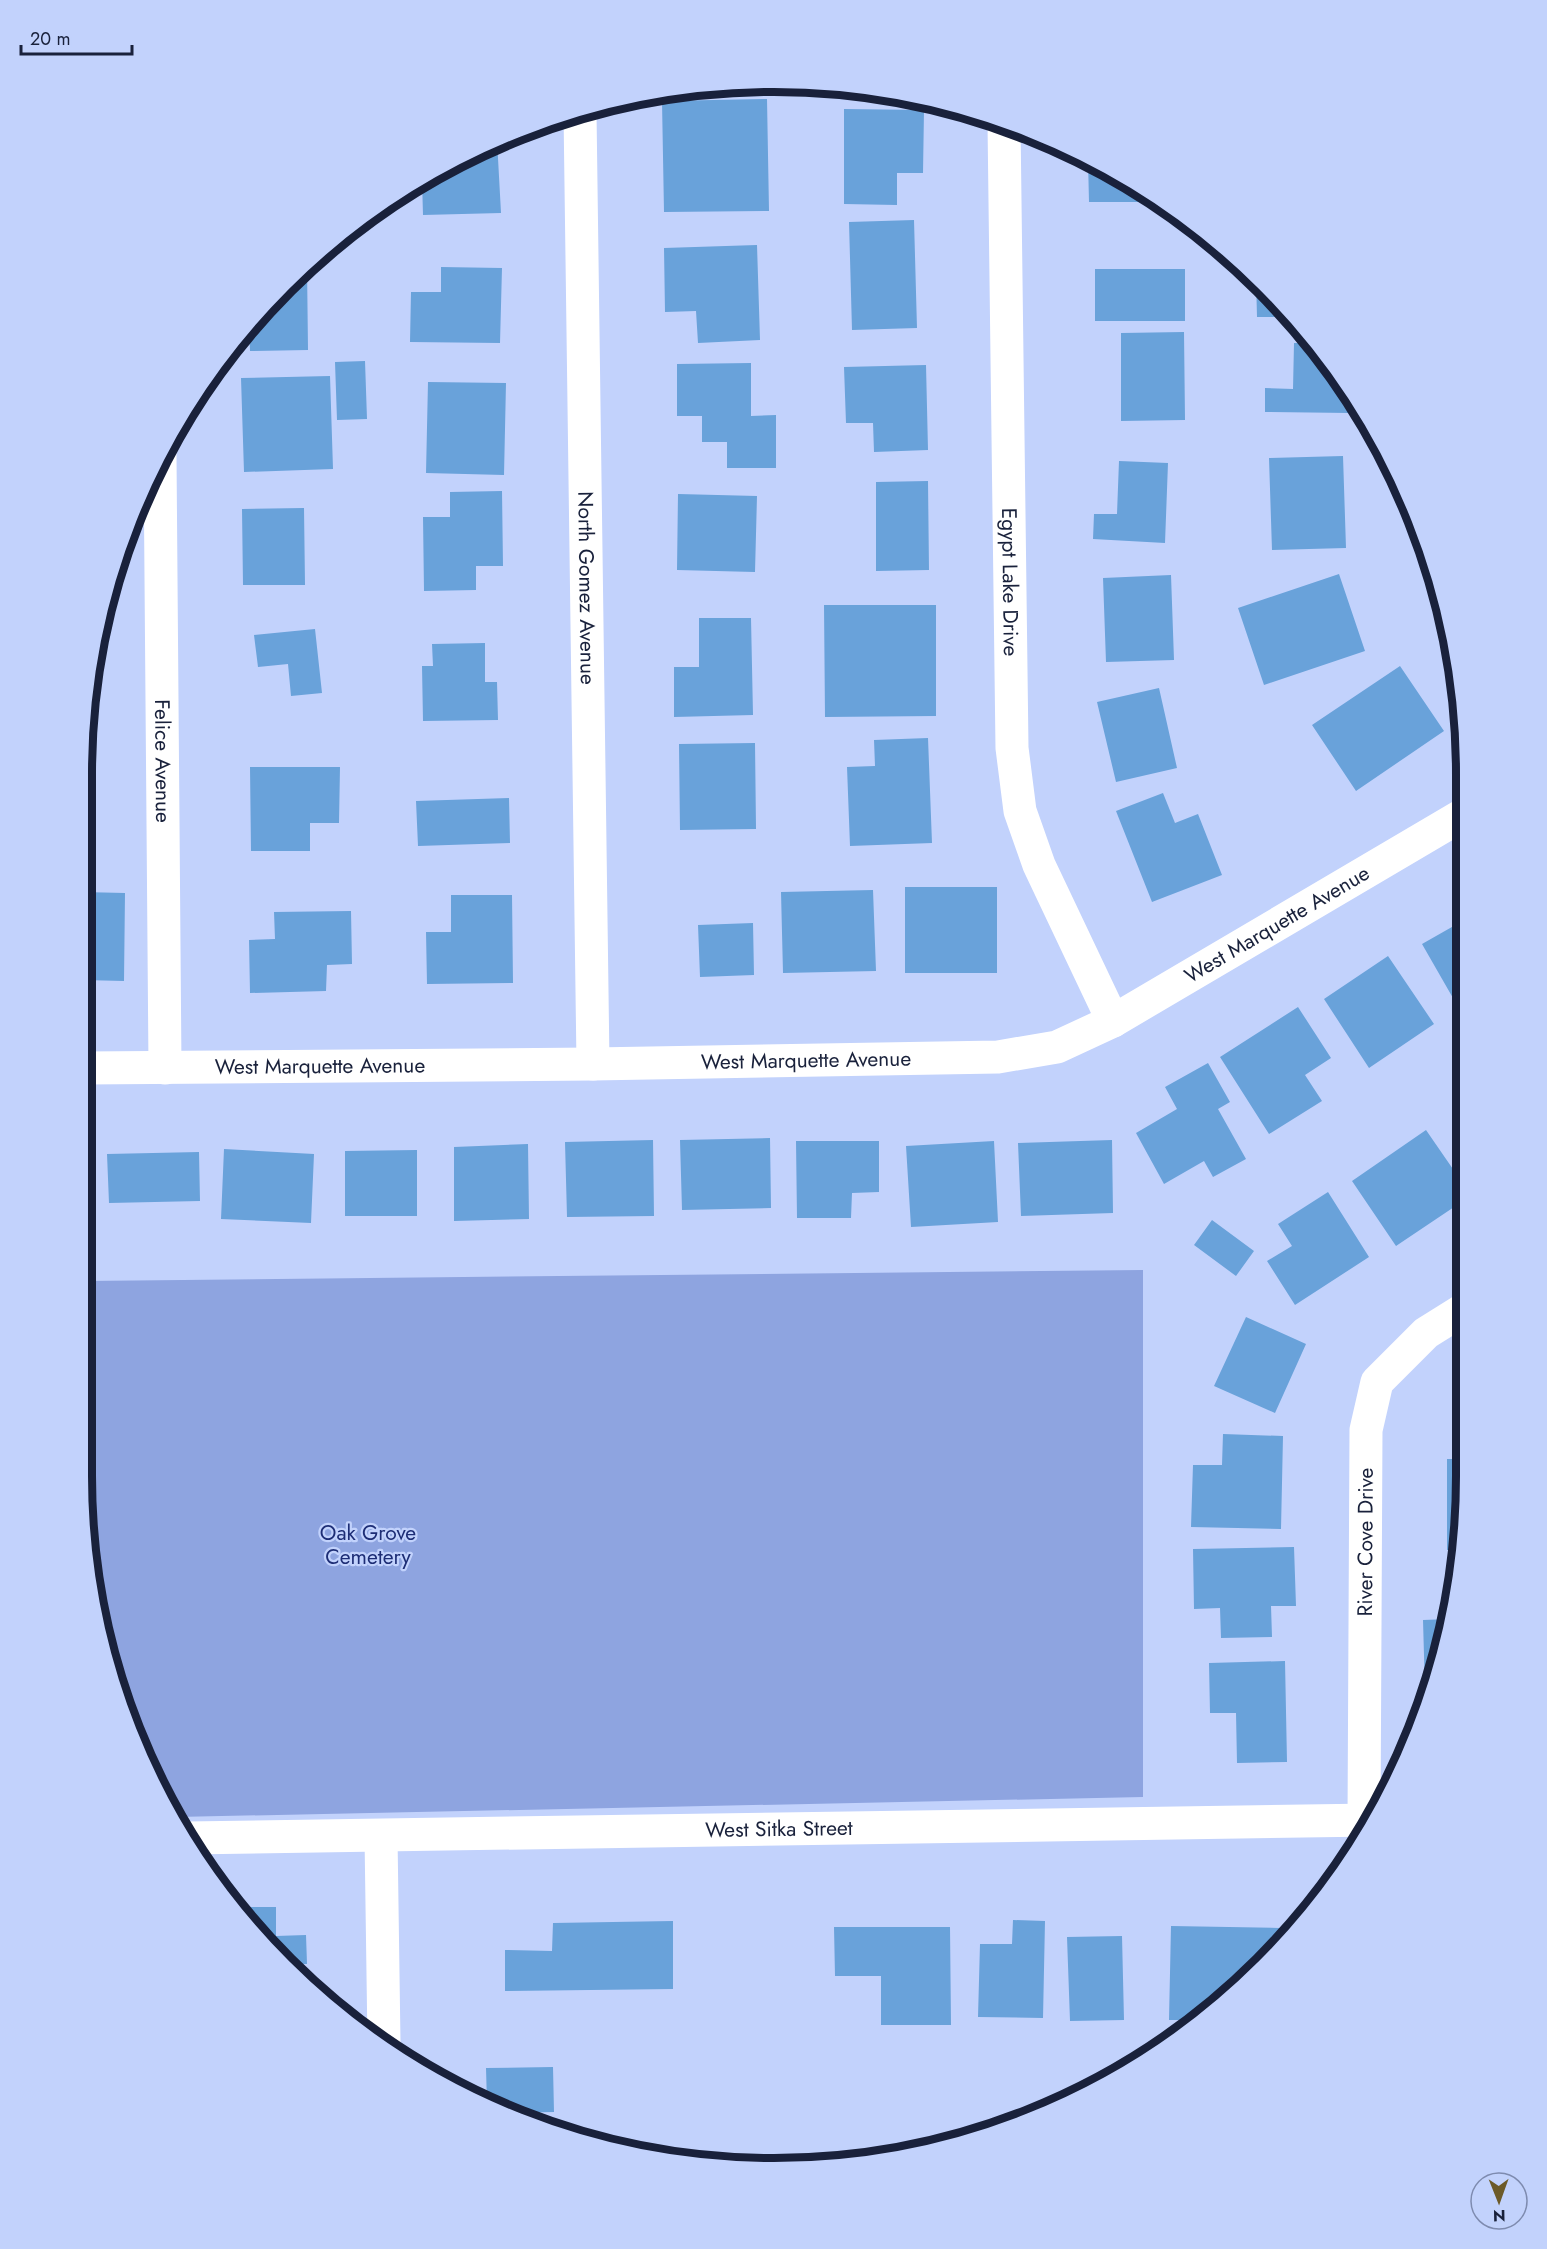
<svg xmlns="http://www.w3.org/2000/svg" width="1547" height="2249" viewBox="0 0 1547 2249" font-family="Jost,sans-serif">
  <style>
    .green { fill: #8ea4e0 }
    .building { fill: #69a2da }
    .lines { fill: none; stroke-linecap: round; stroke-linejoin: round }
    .minor { stroke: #fff; stroke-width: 33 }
    .labels { text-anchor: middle; stroke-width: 4.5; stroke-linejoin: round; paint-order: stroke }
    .street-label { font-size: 21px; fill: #19213b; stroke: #c2d2fc }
    .park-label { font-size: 21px; fill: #1d2d75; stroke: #c2d2fc }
    .rim { fill: none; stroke: #19213b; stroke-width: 8 }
  </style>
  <rect width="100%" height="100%" fill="#c2d2fc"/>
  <!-- green -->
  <path class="green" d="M1143,1270V1797L176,1817L118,1698L87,1566L85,1281Z"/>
  <!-- building -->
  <path class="building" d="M767,99L769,211L664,212L662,101Z
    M844,109L924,110L923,173H897V205L844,204Z
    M497,140L501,213L423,215L422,180Z
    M1088,160L1158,198L1163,202H1089Z
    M914,220L917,328L852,330L849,222Z
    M757,245L760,340L698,343L696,311L665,312L664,248Z
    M307,265L308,350L250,351L249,324L284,284Z
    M441,267L502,268L500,343L410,342L411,292H441Z
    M1095,269H1185V321H1095Z
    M1256,278L1263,284L1290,317H1257Z
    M1184,332L1185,420L1121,421V333Z
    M1294,343H1312L1349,388L1350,413L1265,412V388L1293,389Z
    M365,361L367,419L337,420L335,362Z
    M751,363V416L776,415V468H727V442H702V416H677V364Z
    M926,365L928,450L874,452L873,423H846L844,367Z
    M330,376L333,469L244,472L241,378Z
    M428,382L506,383L504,475L426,473Z
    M1343,456L1346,548L1272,550L1269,458Z
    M1119,461L1168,463L1165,543L1093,539L1094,514H1117Z
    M928,481L929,570L876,571V482Z
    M502,491L503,566H476V590L424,591L423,517H450V492Z
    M678,494L757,496L755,572L677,570Z
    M304,508L305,585H243L242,509Z
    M1339,574L1365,651L1264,685L1238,608Z
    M1171,575L1174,660L1106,662L1103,578Z
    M824,605H936V716L825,717Z
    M699,618H751L753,715L674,717V667H699Z
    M315,629L322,693L291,696L288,664L258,667L254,635Z
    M485,643V682H497L498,720L423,721L422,666H433L432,644Z
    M1400,666L1444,731L1356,791L1312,725Z
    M1159,688L1177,768L1116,782L1097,702Z
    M928,738L932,843L850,846L847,767L875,766L874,740Z
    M755,743L756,829L680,830L679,744Z
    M250,767H340L339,823H310V851H251Z
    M1163,793L1175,823L1198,814L1222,875L1152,902L1116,811Z
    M509,798L510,843L418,846L416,801Z
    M905,887H997V973H905Z
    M873,890L876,971L783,973L781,892Z
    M82,892L125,893L124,981L83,980Z
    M451,895H512L513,983L427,984L426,932H451Z
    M351,911L352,964L327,965L326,991L250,993L249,940L275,939L274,912Z
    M1466,919V1009L1461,1012L1422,944Z
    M753,923L754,975L700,977L698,925Z
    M1388,956L1434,1024L1369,1068L1324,999Z
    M1298,1007L1331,1058L1305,1075L1322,1101L1269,1134L1220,1057Z
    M1208,1063L1230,1102L1218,1109L1246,1159L1213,1177L1204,1161L1164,1184L1136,1133L1177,1109L1165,1087Z
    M1466,1110V1133L1456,1116Z
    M1426,1130L1466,1188V1199L1396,1246L1352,1181Z
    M770,1138L771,1208L682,1210L680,1140Z
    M653,1140L654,1216L567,1217L565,1142Z
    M1112,1140L1113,1213L1021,1216L1018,1143Z
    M796,1141H879V1192L852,1193L851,1218H797Z
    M994,1141L998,1222L911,1227L906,1146Z
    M528,1144L529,1219L454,1221V1147Z
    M224,1149L314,1154L311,1223L221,1219Z
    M417,1150V1216H345V1151Z
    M199,1152L200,1201L109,1203L107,1154Z
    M1328,1192L1369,1257L1295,1305L1267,1261L1292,1246L1278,1224Z
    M1212,1220L1254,1251L1236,1276L1194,1245Z
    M1246,1317L1306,1344L1275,1413L1214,1386Z
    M1223,1434L1283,1436L1281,1529L1191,1527L1193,1465H1222Z
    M1447,1459H1466L1459,1550H1447Z
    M1294,1547L1296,1606H1271L1272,1637L1221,1638L1220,1608L1194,1609L1193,1549Z
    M1450,1619L1425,1691L1423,1620Z
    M1285,1661L1287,1762L1237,1763L1236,1713H1210L1209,1663Z
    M236,1907H276V1936L306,1935L307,1964H283Z
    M1013,1920L1045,1921L1043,2018L978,2017L980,1944H1012Z
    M673,1921V1989L505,1991V1950L552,1951L553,1923Z
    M1171,1926L1280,1928L1279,1945L1263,1965L1231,1990H1224V1995L1191,2020H1169Z
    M834,1927H950L951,2025H881V1976H835Z
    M1122,1936L1124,2020L1070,2021L1067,1937Z
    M553,2067L554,2112L505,2113L487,2103L486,2068Z"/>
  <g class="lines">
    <!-- minor -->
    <g class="minor">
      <path id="s1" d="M580,112L593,1064"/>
      <path id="s2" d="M1004,123L1012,748L1020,811L1039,865L1113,1021"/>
      <path id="s3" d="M160,455L165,1068"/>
      <path id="s4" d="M83,1068L593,1064L998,1057L1057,1047L1113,1021L1466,813"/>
      <path id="s5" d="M1364,1820L1366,1430L1377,1382L1426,1333L1466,1308"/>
      <path d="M381,1836L384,2043"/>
      <path id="s6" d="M187,1838L1372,1820"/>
    </g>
  </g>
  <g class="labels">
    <!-- street labels -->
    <g class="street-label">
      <text dy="7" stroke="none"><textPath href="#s2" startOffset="459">Egypt Lake Drive</textPath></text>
      <text dy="7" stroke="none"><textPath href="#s1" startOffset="476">North Gomez Avenue</textPath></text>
      <text dy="7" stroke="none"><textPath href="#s3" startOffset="306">Felice Avenue</textPath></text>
      <text dy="7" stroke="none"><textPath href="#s4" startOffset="1227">West Marquette Avenue</textPath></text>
      <text dy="7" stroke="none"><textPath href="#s4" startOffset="723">West Marquette Avenue</textPath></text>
      <text dy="7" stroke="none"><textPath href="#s4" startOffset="237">West Marquette Avenue</textPath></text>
      <text dy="7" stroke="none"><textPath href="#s5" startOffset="278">River Cove Drive</textPath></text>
      <text dy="7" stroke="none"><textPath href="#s6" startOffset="592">West Sitka Street</textPath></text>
    </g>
    <!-- park labels -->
    <g class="park-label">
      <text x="368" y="1540">Oak Grove<tspan x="368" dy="24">Cemetery</tspan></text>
    </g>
  </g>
  <!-- crop -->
  <path d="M0 0H1547V2249H0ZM774 92H774A682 682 0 0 1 1456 774V1476A682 682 0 0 1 774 2158H774A682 682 0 0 1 92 1476V774A682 682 0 0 1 774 92Z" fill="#c2d2fc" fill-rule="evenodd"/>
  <path class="rim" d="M774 92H774A682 682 0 0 1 1456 774V1476A682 682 0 0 1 774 2158H774A682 682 0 0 1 92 1476V774A682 682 0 0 1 774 92Z"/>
  <!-- north arrow -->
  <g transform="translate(1499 2201) rotate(179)"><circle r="28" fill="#c2d2fc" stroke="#7e8baf" stroke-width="1.5"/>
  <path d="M0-4.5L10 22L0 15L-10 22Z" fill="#6c5a28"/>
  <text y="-9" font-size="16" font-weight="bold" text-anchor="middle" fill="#19213b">N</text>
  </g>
  <!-- scale -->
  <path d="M21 45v9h111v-9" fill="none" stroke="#19213b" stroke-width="3"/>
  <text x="30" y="45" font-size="18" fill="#19213b" stroke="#c2d2fc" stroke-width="4.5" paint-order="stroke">20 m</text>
</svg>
